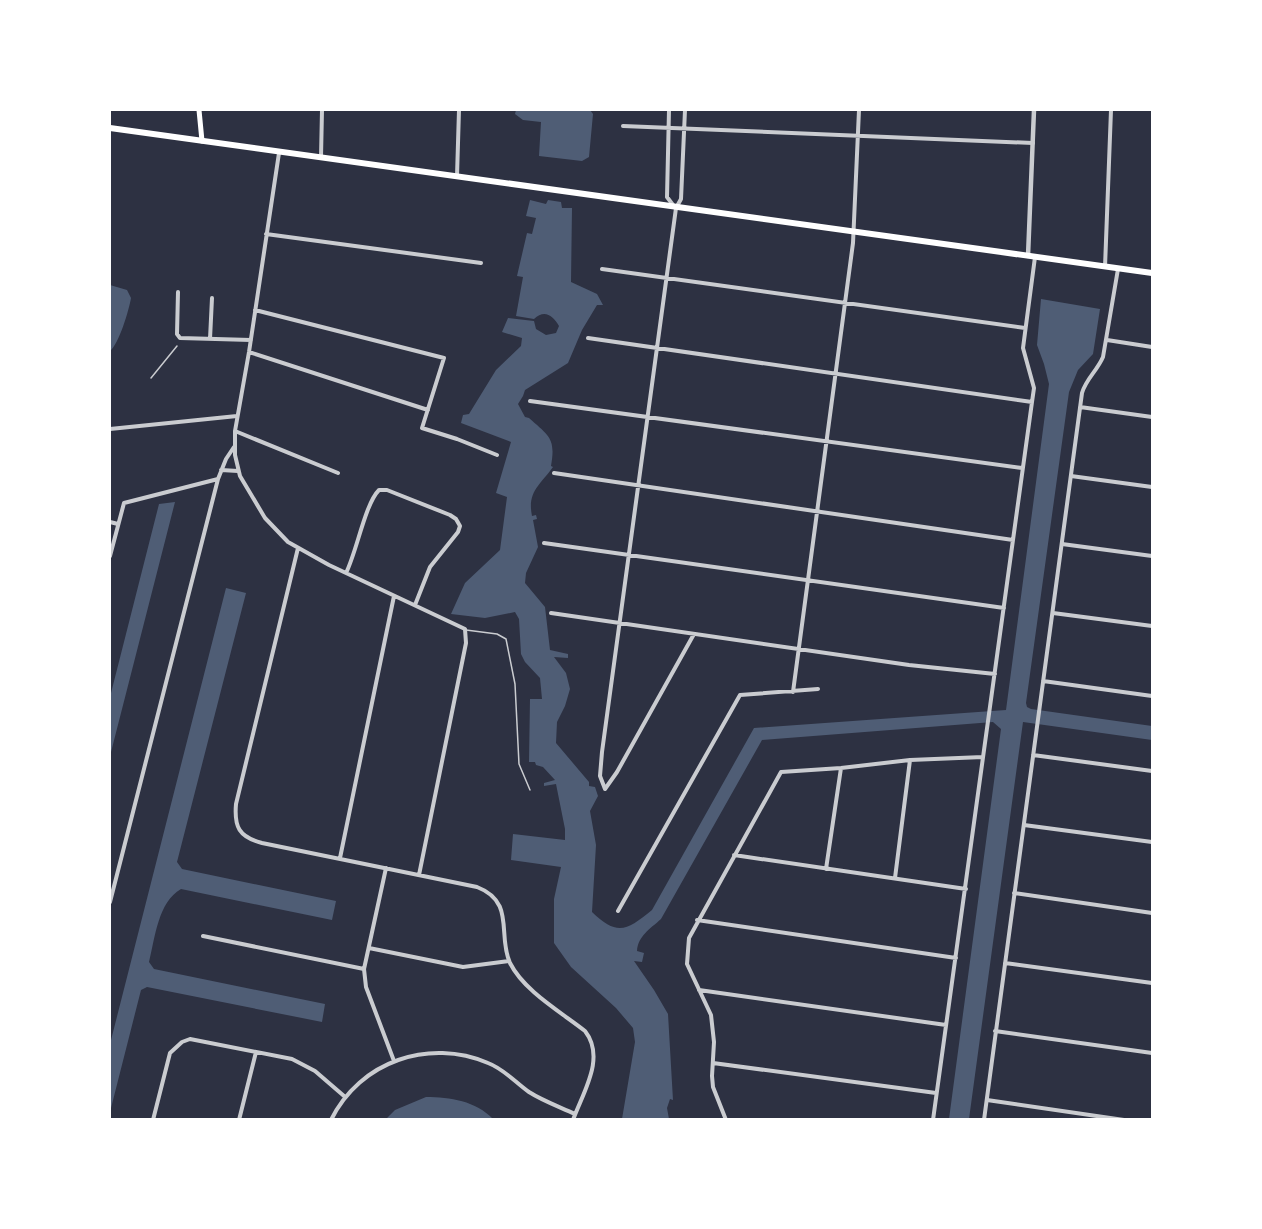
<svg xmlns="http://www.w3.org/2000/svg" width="1262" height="1229" viewBox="0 0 1262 1229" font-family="Lora,serif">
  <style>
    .water { fill: #4f5d75 }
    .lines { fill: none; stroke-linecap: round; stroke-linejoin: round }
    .service { stroke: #caccd0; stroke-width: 1.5 }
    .minor { stroke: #caccd0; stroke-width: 4 }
    .tertiary { stroke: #caccd0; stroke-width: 4.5 }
    .secondary { stroke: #fff; stroke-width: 5 }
    .primary { stroke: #fff; stroke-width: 6 }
  </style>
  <rect width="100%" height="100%" fill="#2d3142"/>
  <!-- water -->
  <path class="water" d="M516,110H590L593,114L589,157L582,161L539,156L541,122L523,120L515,114Z
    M530,200L546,204L548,200L561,202L562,208H572L571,282L597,294L603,305H597L582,330L568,363L525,390L523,396L518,404L525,417L529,418C549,436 556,438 551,466L553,467C540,485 527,492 532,516L536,515L537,519L533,520L538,547L526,573L525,583L545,607L550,650L568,654V658L554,657L566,673L570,689L565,706L557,722L556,743L589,782V786L595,787L598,796L590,811L596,845L592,912C618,937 627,930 652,910L754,728L1006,710L1049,384L1044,364L1037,345L1041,299L1100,309L1093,354L1078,370L1069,392L1026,703L1027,707L1031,709L1152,726V740L1023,722L969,1119H949L1001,729L993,722L762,740L661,919C650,929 638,936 637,951L644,953L642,962L634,961L654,990L668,1014L673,1100L670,1099L667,1108L669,1119H622L635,1042L633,1028L616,1008L571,967L554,943V899L561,867L511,860L513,834L565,840V829L556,784L544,786V783L555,780L543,767L536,765L535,762H529L530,699H542L540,678L525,662L521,654L519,619L515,612L485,618L451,614L465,583L500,550L507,497L496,493L511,442L461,423L463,415L469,414L496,370L521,346L522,338L502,332L508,318L534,321L536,329L546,335L556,333L559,326C553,315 544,309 534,319L516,316L523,277L517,276L527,233L532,234L536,218L526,216Z
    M110,285L127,290L131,298C129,310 119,344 110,351Z
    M175,502L110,756V697L159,504Z
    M226,588L246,593L177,862L182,869L336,901L332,920L181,889C158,902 155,938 149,962L154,969L325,1004L322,1022L147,987L141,990L110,1112V1044Z
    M426,1097C450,1097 476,1101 493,1119H386L395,1110Z"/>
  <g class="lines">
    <!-- service -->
    <path class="service" d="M151,378L177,346
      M466,630L497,634L506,639L515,684L519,764L530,790"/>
    <!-- minor -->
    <path class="minor" d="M669,110L667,197L673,205
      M623,126L1033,143
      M279,153L249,352L235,431V455L240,476L265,518L288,542L329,565L465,629L466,643L419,875
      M321,157L322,110
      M457,176L459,110
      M266,234L481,263
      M1105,267L1111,110
      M602,269L1025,328
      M178,292L177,334L180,338L251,340
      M255,310L444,358L422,428L457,439L497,455
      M588,338L1032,402
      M210,339L212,298
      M1107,340L1152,347
      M249,352L428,410
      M530,401L1022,468
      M1080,407L1152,417
      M110,429L237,416
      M235,431L338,473
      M221,470L238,471
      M554,473L1013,540
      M1071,476L1152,487
      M110,522L118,524
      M544,543L1004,608
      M1062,544L1152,556
      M298,548L236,804C234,827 239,837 262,843L477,887C516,902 497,935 510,963C524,991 561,1012 585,1031C606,1058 583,1092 573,1120
      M110,556L124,503L218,479
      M346,573C357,551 365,504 379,490H387L450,515L456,519L460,526L458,532L430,567L415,605
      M551,613L909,665L995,674
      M1053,613L1152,626
      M1043,681L1152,696
      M793,692L853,243L859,110
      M1033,755L1152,771
      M605,789L600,776L602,752L676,208L681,199L685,110
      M605,789L617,772L694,634
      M1024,825L1152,842
      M734,855L966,889
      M340,858L394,596
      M386,868L364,969L366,987L394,1061
      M826,869L841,768
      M895,878L910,760
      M1014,893L1152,913
      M110,902L218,479L226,459L234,447
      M618,911L740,695L818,689
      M697,920L956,958
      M203,936L364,969
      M369,948L463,967L509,961
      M1005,963L1152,983
      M699,990L946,1025
      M995,1031L1152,1053
      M713,1063L936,1093
      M987,1100L1124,1120
      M153,1120L170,1053L182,1042L190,1039L292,1059L315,1071L344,1096
      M239,1120L256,1052
      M331,1120C360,1061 429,1038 488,1063C504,1069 515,1082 529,1092C543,1101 560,1107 575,1114
      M726,1120L713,1087L712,1076L714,1042L711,1015L687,964L689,938L781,772L841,768L910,760L983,757
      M933,1120L1032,402L1034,388L1023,348L1035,257
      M984,1120L1082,393C1086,379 1097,371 1103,357L1118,269"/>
    <!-- tertiary -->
    <path class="tertiary" d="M1028,256L1034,110"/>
    <!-- secondary -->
    <path class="secondary" d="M199,110L202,141"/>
    <!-- primary -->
    <path class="primary" d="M110,128L1152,273"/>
  </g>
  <!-- border -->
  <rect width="1262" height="1229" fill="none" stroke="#ffffff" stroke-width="222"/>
</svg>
